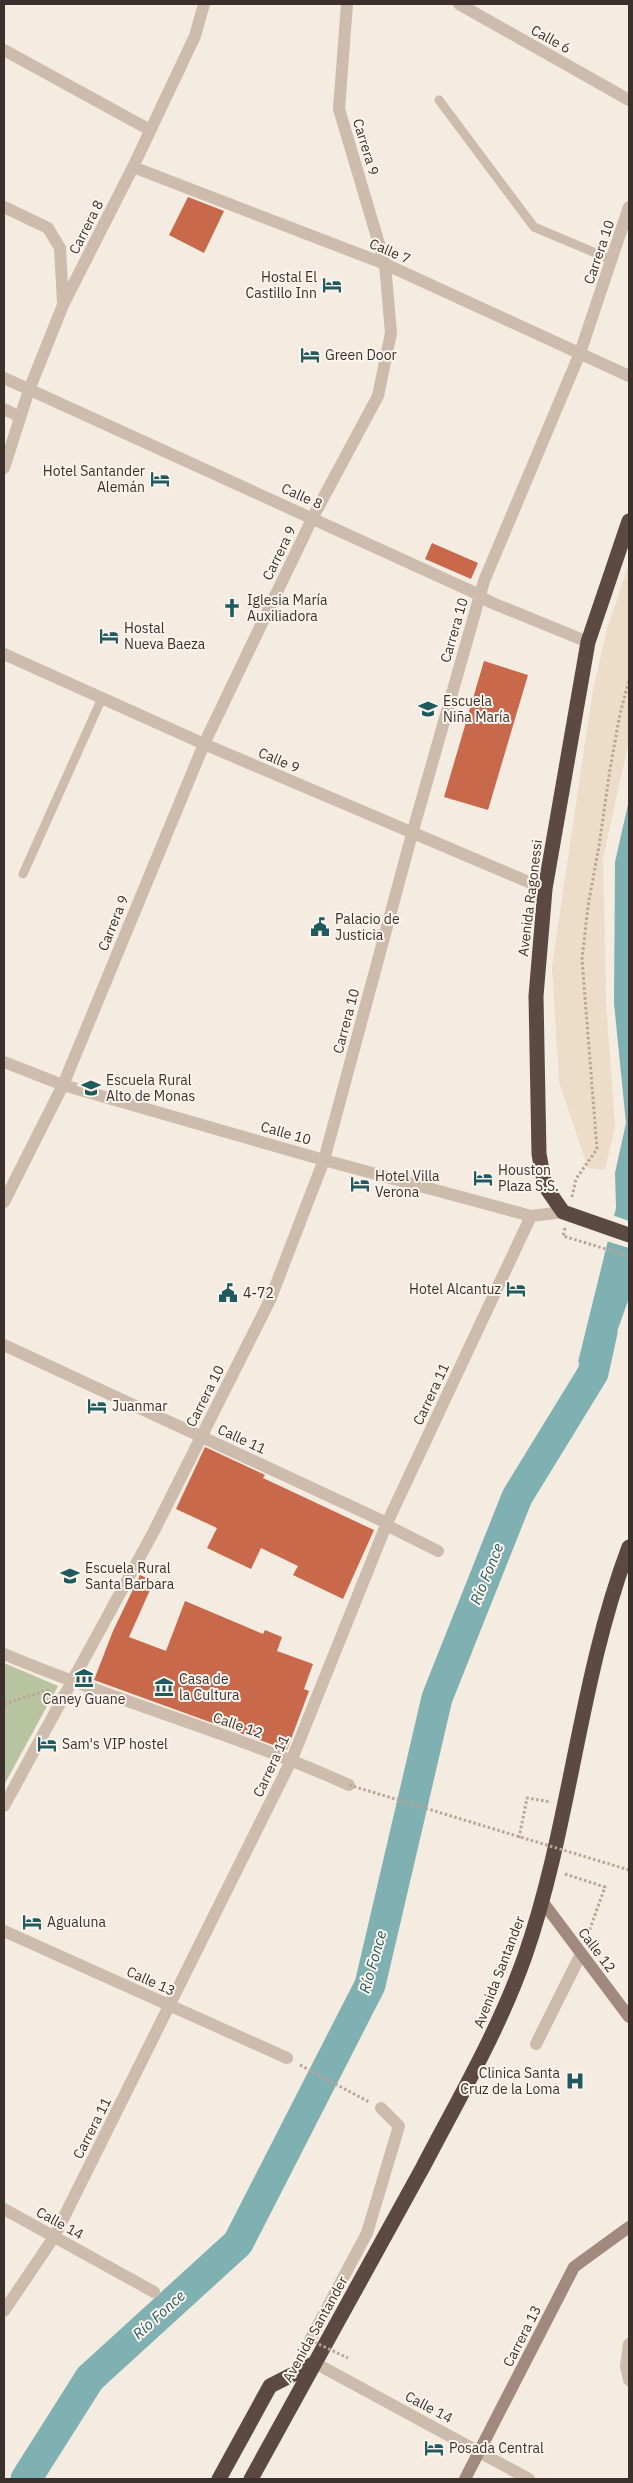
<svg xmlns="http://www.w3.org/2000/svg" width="633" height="2483" viewBox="0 0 633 2483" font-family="'IBM Plex Sans',sans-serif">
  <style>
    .green { fill: #b8c4a0 }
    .plaza { fill: #ecdcc8 }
    .water { fill: #7fb0b2 }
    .pier { fill: #f4ebe1 }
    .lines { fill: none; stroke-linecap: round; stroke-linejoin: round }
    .river { stroke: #7fb0b2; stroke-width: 31 }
    .building { fill: #c8694b }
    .path { stroke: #b9a596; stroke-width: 3; stroke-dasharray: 2.5 2.5; stroke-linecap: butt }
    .lane { stroke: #cdbbac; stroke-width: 9 }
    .street { stroke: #cdbbac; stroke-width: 12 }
    .secondary { stroke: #a18a7d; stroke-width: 12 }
    .highway { stroke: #5c4a42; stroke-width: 15 }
    .path-bridge { stroke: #b9a596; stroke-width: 3; stroke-dasharray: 2.5 2.5; stroke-linecap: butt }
    .labels { text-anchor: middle; stroke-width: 4; stroke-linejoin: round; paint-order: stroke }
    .street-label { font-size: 14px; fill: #3b302b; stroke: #fbf5ee }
    .poi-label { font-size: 14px; fill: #3b302b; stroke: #fbf5ee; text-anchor: start }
    .water-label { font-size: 15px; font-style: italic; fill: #1f5a5e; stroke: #fbf5ee }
  </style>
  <rect width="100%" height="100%" fill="#f4ebe1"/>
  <!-- green -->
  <path class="green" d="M4,1663L58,1686L4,1785Z"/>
  <!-- plaza -->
  <path class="plaza" d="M629,564V740L603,859L606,1002L615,1126L605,1170L588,1168L559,1082L552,966L592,696L606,632Z"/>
  <!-- water -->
  <path class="water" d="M629,800V1298L604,1368L593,1373L578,1362L616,1208L615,1173L626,1123L614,1003L615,862Z"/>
  <!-- pier -->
  <path class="pier" d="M612,1215L629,1221V1248L606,1241Z"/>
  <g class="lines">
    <!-- river -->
    <path class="river" d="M26,2479L90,2378L238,2243L370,1985L437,1698L517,1497L593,1373L602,1332"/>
  </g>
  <!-- building -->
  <path class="building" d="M188,197L224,211L204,253L169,235Z
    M432,543L478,563L471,579L425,559Z
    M484,661L528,675L488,810L444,797Z
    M205,1447L265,1475L263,1478L374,1530L343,1599L293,1575L298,1566L261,1548L251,1569L207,1548L217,1528L176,1509Z
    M140,1575L154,1581L129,1637L166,1651L185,1601L263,1634L265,1630L282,1637L277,1651L313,1664L304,1689L309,1691L287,1750L94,1680L113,1631Z"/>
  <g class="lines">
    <!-- path -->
    <path class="path" d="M572,1197L576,1179L597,1149L582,959L588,906L599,846L610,769L620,714L629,680
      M565,1228L563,1236L629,1256
      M4,1704L51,1689
      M519,1838L527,1798L551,1802
      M565,1874L605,1887L587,1937
      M300,2065L369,2102"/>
    <!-- lane -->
    <path class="lane" d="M439,100L534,227L612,260
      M23,874L102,698"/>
    <!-- street -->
    <path class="street" d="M459,4L629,100
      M4,50L150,130
      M133,167L385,264L629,376
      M4,207L48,228L60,248L63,303
      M4,378L471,591L490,602L588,642
      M4,409L20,417
      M4,468L29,390L63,305L133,167L195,36L204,4
      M4,654L204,744L545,889
      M4,1062L63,1085L324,1160L531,1216L563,1212
      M4,1202L63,1085L204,744L313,517L378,396L391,333L385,264L339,109L347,4
      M4,1345L387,1523
      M386,1525L438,1551
      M4,1654C117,1702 237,1734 349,1785
      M4,1806L154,1531L270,1300L324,1160L412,834L484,581L580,353L629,207
      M4,1931L287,2058
      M536,2044L581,1954
      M4,2209L154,2292
      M4,2311L54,2237L292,1759L387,1523L531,1216
      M310,2340L367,2233L399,2126L381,2108
      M629,2344L626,2366L629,2380
      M315,2363L529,2479"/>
    <!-- secondary -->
    <path class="secondary" d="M542,1901L629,2017
      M465,2479L574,2267L629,2227"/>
    <!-- highway -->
    <path class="highway" d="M629,521L588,642L545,889L536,996L539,1154L545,1186L563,1212L629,1235
      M219,2479L270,2386L315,2363
      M251,2479C308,2375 366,2271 423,2167C459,2098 499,2030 525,1956C571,1823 579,1679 629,1547"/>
    <!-- path-bridge -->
    <path class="path-bridge" d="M349,1785L629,1870
      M310,2340L348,2358"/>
  </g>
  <!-- icons -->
  <defs>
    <g id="hotel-bare" transform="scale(1.5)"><path d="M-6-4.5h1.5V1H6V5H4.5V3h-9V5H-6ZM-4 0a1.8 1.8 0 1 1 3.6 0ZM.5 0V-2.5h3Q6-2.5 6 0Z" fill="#1f5a5e" stroke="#fbf5ee" stroke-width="2.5" paint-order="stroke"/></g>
    <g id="church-bare" transform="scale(1.5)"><path d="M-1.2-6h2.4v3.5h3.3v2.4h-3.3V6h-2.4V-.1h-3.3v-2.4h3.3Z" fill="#1f5a5e" stroke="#fbf5ee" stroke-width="2.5" paint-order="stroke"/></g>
    <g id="school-bare" transform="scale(1.5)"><path d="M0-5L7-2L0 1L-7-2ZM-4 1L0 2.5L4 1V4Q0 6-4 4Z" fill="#1f5a5e" stroke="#fbf5ee" stroke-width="2.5" paint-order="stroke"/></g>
    <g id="civic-bare" transform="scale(1.5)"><path d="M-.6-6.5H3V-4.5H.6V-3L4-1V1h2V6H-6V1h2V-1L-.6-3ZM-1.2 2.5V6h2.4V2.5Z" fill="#1f5a5e" stroke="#fbf5ee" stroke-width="2.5" paint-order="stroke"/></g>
    <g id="museum-bare" transform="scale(1.5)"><path d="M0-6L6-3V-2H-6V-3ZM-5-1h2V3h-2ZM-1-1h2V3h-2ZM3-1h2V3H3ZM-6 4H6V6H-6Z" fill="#1f5a5e" stroke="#fbf5ee" stroke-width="2.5" paint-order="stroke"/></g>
    <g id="hospital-bare" transform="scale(1.5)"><path d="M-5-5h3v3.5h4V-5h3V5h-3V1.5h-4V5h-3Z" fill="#1f5a5e" stroke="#fbf5ee" stroke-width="2.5" paint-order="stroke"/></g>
  </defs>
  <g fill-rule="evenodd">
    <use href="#hotel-bare" x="332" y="285"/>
    <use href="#hotel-bare" x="310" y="355"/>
    <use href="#hotel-bare" x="160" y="479"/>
    <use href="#church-bare" x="232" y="608"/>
    <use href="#hotel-bare" x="109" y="636"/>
    <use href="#school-bare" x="428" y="709"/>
    <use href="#civic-bare" x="320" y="927"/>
    <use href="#school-bare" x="91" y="1088"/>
    <use href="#hotel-bare" x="483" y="1178"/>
    <use href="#hotel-bare" x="360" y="1184"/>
    <use href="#hotel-bare" x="516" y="1289"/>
    <use href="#civic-bare" x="228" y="1293"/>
    <use href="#hotel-bare" x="97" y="1406"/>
    <use href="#school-bare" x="70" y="1576"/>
    <use href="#museum-bare" x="84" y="1678"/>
    <use href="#museum-bare" x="164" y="1687"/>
    <use href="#hotel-bare" x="47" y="1744"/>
    <use href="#hotel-bare" x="32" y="1922"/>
    <use href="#hospital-bare" x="575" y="2081"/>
    <use href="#hotel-bare" x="434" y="2448"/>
  </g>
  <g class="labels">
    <!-- street labels -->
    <g class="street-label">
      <text transform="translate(551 39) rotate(29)" y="5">Calle 6</text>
      <text transform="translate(366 147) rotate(73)" y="5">Carrera 9</text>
      <text transform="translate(86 227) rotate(-63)" y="5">Carrera 8</text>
      <text transform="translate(390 251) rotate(23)" y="5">Calle 7</text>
      <text transform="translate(599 252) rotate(-71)" y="5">Carrera 10</text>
      <text transform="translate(302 496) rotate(24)" y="5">Calle 8</text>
      <text transform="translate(279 553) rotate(-64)" y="5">Carrera 9</text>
      <text transform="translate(454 630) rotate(-74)" y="5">Carrera 10</text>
      <text transform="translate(279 760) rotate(23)" y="5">Calle 9</text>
      <text transform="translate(530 898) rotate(-83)" y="5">Avenida Ragonessi</text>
      <text transform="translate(113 923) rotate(-68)" y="5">Carrera 9</text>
      <text transform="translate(346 1021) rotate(-75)" y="5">Carrera 10</text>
      <text transform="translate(286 1133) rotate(16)" y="5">Calle 10</text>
      <text transform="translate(431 1394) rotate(-65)" y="5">Carrera 11</text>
      <text transform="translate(205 1396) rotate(-63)" y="5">Carrera 10</text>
      <text transform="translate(242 1439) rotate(25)" y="5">Calle 11</text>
      <text transform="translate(238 1725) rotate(19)" y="5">Calle 12</text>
      <text transform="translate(271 1766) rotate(-65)" y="5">Carrera 11</text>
      <text transform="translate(597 1950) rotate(53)" y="5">Calle 12</text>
      <text transform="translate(499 1972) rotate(-69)" y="5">Avenida Santander</text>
      <text transform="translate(151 1981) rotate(24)" y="5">Calle 13</text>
      <text transform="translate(92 2128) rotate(-63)" y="5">Carrera 11</text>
      <text transform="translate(60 2223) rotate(29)" y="5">Calle 14</text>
      <text transform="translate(315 2329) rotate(-61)" y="5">Avenida Santander</text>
      <text transform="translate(522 2336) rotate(-63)" y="5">Carrera 13</text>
      <text transform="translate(429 2407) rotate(28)" y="5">Calle 14</text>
    </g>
    <!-- poi labels -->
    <g class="poi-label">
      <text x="317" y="282" text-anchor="end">Hostal El<tspan x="317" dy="16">Castillo Inn</tspan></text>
      <text x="325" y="360">Green Door</text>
      <text x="145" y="476" text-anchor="end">Hotel Santander<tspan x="145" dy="16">Alemán</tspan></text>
      <text x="247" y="605">Iglesia María<tspan x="247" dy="16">Auxiliadora</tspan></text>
      <text x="124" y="633">Hostal<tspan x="124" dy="16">Nueva Baeza</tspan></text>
      <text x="443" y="706">Escuela<tspan x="443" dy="16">Niña María</tspan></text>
      <text x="335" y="924">Palacio de<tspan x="335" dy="16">Justicia</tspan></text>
      <text x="106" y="1085">Escuela Rural<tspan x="106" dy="16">Alto de Monas</tspan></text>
      <text x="498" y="1175">Houston<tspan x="498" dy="16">Plaza S.S.</tspan></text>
      <text x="375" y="1181">Hotel Villa<tspan x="375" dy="16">Verona</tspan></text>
      <text x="501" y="1294" text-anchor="end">Hotel Alcantuz</text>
      <text x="243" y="1298">4-72</text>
      <text x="112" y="1411">Juanmar</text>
      <text x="85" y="1573">Escuela Rural<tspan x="85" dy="16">Santa Barbara</tspan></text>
      <text x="179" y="1684">Casa de<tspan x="179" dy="16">la Cultura</tspan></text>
      <text x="84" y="1704" text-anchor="middle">Caney Guane</text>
      <text x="62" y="1749">Sam's VIP hostel</text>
      <text x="47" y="1927">Agualuna</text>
      <text x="560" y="2078" text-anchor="end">Clinica Santa<tspan x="560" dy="16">Cruz de la Loma</tspan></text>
      <text x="449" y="2453">Posada Central</text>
    </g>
    <!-- water labels -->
    <g class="water-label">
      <text transform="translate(487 1574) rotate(-68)" y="5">Río Fonce</text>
      <text transform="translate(373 1962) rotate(-74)" y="5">Río Fonce</text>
      <text transform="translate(159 2315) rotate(-42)" y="5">Río Fonce</text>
    </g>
  </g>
  <!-- border -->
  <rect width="633" height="2483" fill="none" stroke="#3b302b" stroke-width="10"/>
</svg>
